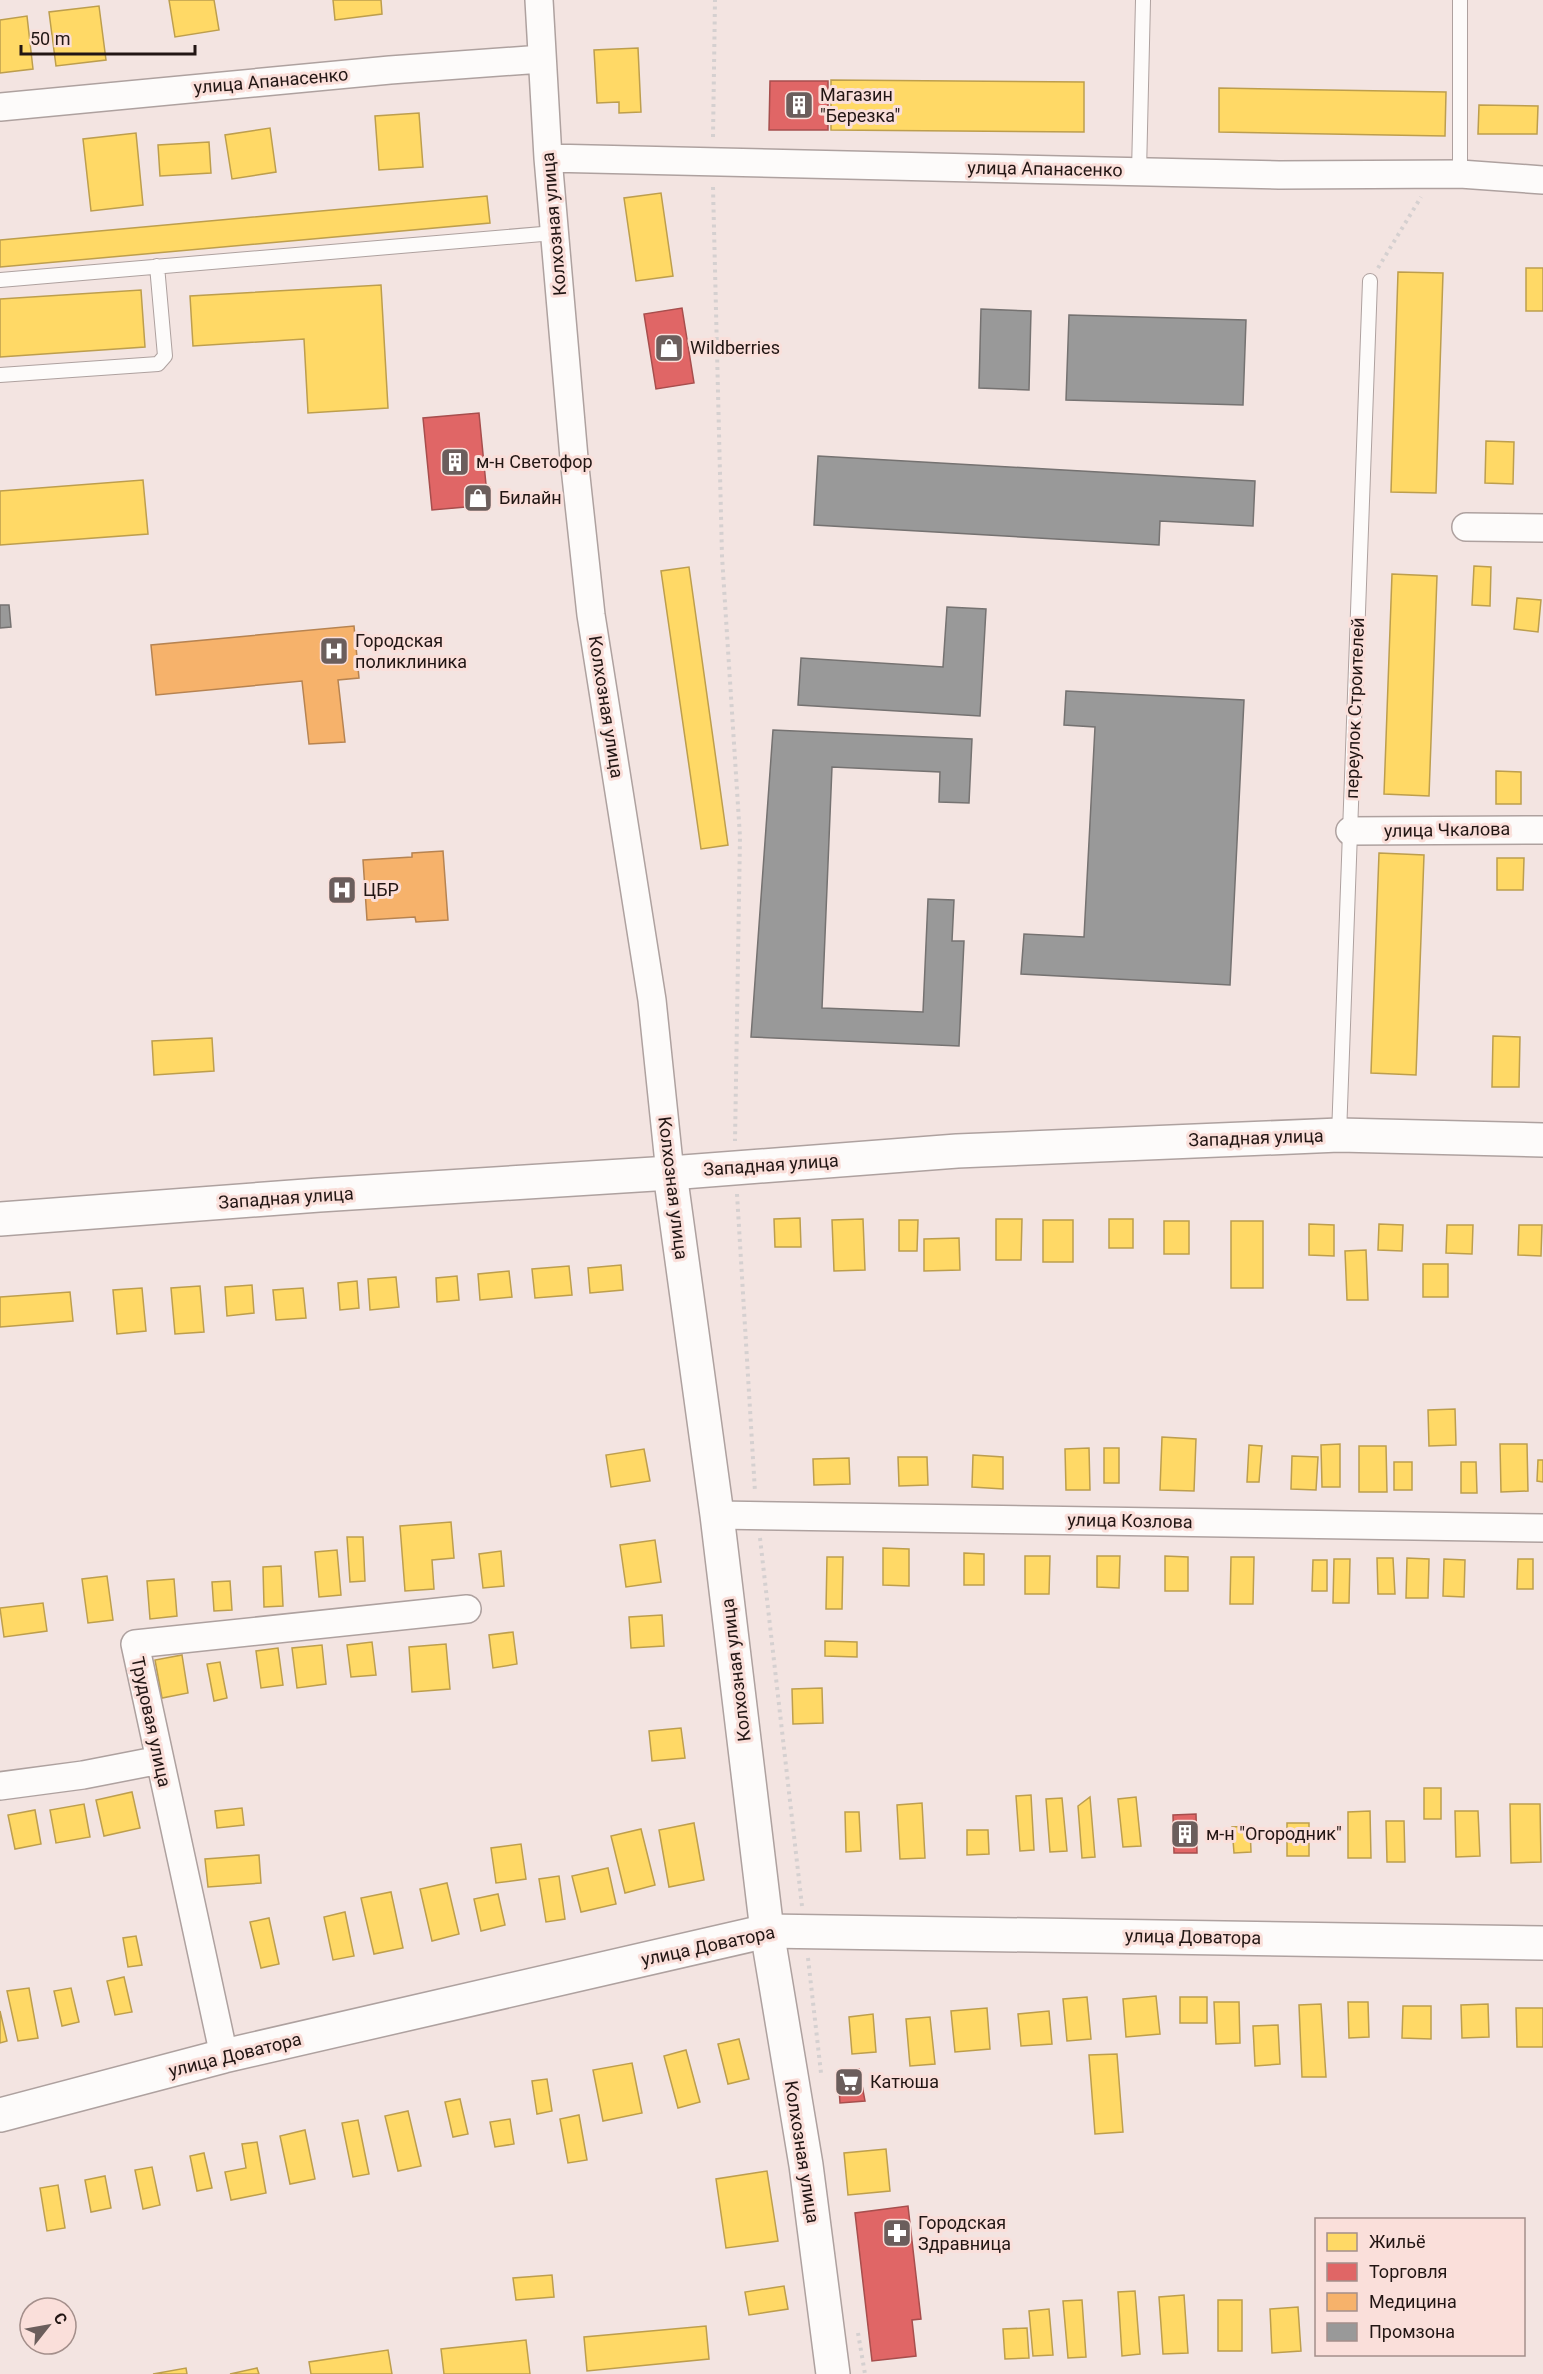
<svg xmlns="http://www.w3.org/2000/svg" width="1543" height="2374" viewBox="0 0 1543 2374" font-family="Roboto,sans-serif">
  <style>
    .homes { fill: #ffd966; stroke: #bd9e4d; stroke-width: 1.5 }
    .shops { fill: #e06666; stroke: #a74e4d; stroke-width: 1.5 }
    .health { fill: #f6b26b; stroke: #b68351; stroke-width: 1.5 }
    .industry { fill: #999; stroke: #757271; stroke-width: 1.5 }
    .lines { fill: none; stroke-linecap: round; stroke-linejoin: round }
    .service-casing { stroke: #aea19f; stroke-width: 16 }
    .minor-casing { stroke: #aea19f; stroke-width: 30 }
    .tertiary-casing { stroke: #aea19f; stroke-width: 36 }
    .secondary-casing { stroke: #aea19f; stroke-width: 36 }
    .path { stroke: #d5d0d0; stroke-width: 4; stroke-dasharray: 3 4.5; stroke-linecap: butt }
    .service { stroke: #fdfbfa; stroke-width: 14 }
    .minor { stroke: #fdfbfa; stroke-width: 27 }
    .tertiary { stroke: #fdfbfa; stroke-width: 33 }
    .secondary { stroke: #fdfbfa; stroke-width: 33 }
    .labels { text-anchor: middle; stroke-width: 6; stroke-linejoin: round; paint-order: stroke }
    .street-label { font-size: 18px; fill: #221614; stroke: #fadfda }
    .poi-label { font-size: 18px; fill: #221614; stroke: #fadfda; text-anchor: start }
  </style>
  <rect width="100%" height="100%" fill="#f3e4e1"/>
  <!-- homes -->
  <path class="homes" d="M169,0H214L219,30L175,37Z
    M333,0H381L382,14L335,20Z
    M99,6L106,60L56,66L49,12Z
    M27,16L33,69L0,73V20Z
    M638,48L641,112L619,113V102L597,103L594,50Z
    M831,80L1084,82V132L831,130Z
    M1219,88L1446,92L1445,136L1219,132Z
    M1479,105L1538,106L1537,134H1478Z
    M419,113L423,167L379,170L375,116Z
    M270,128L276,172L232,179L225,135Z
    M136,133L143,205L91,211L83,139Z
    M209,142L211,173L160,176L158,145Z
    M661,193L673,276L636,281L624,198Z
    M487,196L490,223L0,267V240Z
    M1526,268H1543V311H1526Z
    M1398,272L1443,273L1436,493L1391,492Z
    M381,285L388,408L308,413L304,339L193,346L190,296Z
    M141,290L145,347L0,357V299Z
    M1486,441L1514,442L1513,484L1485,483Z
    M143,480L148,534L0,545V491Z
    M1474,566L1491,567L1490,606L1472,605Z
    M689,567L728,845L701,849L661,571Z
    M1392,574L1437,576L1429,796L1384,794Z
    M1517,598L1541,600L1538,632L1514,629Z
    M1496,771L1521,772V804H1496Z
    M1379,853L1424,855L1416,1075L1371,1073Z
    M1497,858H1524L1523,890H1497Z
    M1493,1036L1520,1037L1519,1087H1492Z
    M212,1038L214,1071L154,1075L152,1041Z
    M800,1218L801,1247H775L774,1219Z
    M863,1219L865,1270L834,1271L832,1220Z
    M996,1219H1022L1021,1260H996Z
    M1109,1219H1133V1248H1109Z
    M899,1220H918L917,1251H899Z
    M1043,1220H1073V1262H1043Z
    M1164,1221H1189V1254H1164Z
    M1231,1221H1263V1288H1231Z
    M1309,1224L1334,1225V1256L1309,1255Z
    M1379,1224L1403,1225L1402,1251L1378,1250Z
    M1447,1225H1473L1472,1254L1446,1253Z
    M1519,1225H1542L1541,1256L1518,1255Z
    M959,1238L960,1270L924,1271V1239Z
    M1366,1250L1368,1300H1347L1345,1251Z
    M1423,1264H1448V1297H1423Z
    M621,1265L623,1290L590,1293L588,1268Z
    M569,1266L572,1295L535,1298L532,1269Z
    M509,1271L512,1297L480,1300L478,1274Z
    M457,1276L459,1300L437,1302L436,1278Z
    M396,1277L399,1307L370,1310L368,1279Z
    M357,1281L359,1308L340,1310L338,1283Z
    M252,1285L254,1313L227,1316L225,1287Z
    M200,1286L204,1332L175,1334L171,1288Z
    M142,1288L146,1331L117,1334L113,1290Z
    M303,1288L306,1318L276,1320L273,1290Z
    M70,1292L73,1321L0,1327V1297Z
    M1455,1409L1456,1445L1429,1446L1428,1410Z
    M1162,1437L1196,1439L1194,1491L1160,1490Z
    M1340,1444V1487H1322L1321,1445Z
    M1500,1444H1527L1528,1491L1501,1492Z
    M1249,1445L1262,1446L1259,1482H1247Z
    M1359,1446H1386L1387,1492H1359Z
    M1089,1448L1090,1490H1066L1065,1449Z
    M1104,1448H1119V1483H1104Z
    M644,1449L650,1481L611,1487L606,1455Z
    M973,1455L1003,1457V1489L972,1487Z
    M1292,1456L1318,1457L1316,1490L1291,1489Z
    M898,1457H927L928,1485L899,1486Z
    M849,1458L850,1484L814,1485L813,1459Z
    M1538,1460H1543V1482L1537,1481Z
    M1394,1462H1412V1490H1394Z
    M1461,1462H1476L1477,1493H1461Z
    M451,1522L454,1558L432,1560L434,1589L405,1591L400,1526Z
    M347,1537H363L365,1581L350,1582Z
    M655,1540L661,1582L626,1587L620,1545Z
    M883,1548L909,1549V1586L883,1585Z
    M337,1550L341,1595L319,1597L315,1552Z
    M501,1551L504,1586L483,1588L479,1554Z
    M964,1553L984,1554V1585H964Z
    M1025,1556H1050L1049,1594H1025Z
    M1097,1556H1120L1119,1588L1097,1587Z
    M1165,1556L1188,1557V1591H1165Z
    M827,1557H843L842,1609H826Z
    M1231,1557H1254L1253,1604H1230Z
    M1377,1558H1393L1395,1594H1378Z
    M1407,1558L1429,1559L1428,1598H1406Z
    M1334,1559H1350L1349,1603H1333Z
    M1444,1559L1465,1560L1464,1597L1443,1596Z
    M1518,1559H1533V1589H1517Z
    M1313,1560H1327V1591H1312Z
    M281,1566L283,1606L264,1607L263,1567Z
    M107,1576L113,1620L88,1623L82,1579Z
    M174,1579L177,1616L150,1619L147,1581Z
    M230,1581L232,1610L214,1611L212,1582Z
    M43,1603L47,1631L4,1637L0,1608Z
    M662,1615L664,1646L631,1648L629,1617Z
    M513,1632L517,1664L493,1668L489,1635Z
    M825,1641L857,1642V1657L825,1656Z
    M372,1642L376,1675L351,1677L347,1645Z
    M446,1644L450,1689L412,1692L409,1647Z
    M322,1645L326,1684L297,1688L292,1648Z
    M278,1648L283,1685L261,1688L256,1651Z
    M182,1655L188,1693L162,1698L155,1660Z
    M220,1662L227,1698L214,1701L207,1664Z
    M822,1688L823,1723L793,1724L792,1689Z
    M681,1728L685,1758L652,1761L649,1731Z
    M1424,1788H1441V1819H1424Z
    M132,1792L140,1828L104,1836L96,1800Z
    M1031,1795L1034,1850L1020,1851L1016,1796Z
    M1090,1797L1095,1857L1082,1858L1078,1806Z
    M1136,1797L1141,1846L1123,1847L1118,1799Z
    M1062,1798L1067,1851L1050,1852L1046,1799Z
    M922,1803L925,1858L900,1859L897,1805Z
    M84,1804L90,1837L56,1843L50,1810Z
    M1510,1804H1540L1541,1862L1511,1863Z
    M242,1808L244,1825L217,1828L215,1811Z
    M35,1810L41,1844L15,1849L8,1815Z
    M1370,1811L1371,1858H1348V1812Z
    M1455,1811H1478L1480,1856L1456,1857Z
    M845,1812H859L861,1851L846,1852Z
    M1386,1821H1404L1405,1862H1387Z
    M694,1823L704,1880L669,1887L659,1830Z
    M1287,1823H1309V1856H1287Z
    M1250,1826L1251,1852L1234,1853L1232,1827Z
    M641,1829L655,1885L625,1893L611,1836Z
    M967,1830H988L989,1854L967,1855Z
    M521,1844L526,1879L496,1883L491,1848Z
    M259,1855L261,1883L208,1887L205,1859Z
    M608,1868L616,1904L581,1912L572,1876Z
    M559,1876L565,1919L546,1922L539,1879Z
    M447,1883L459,1934L432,1941L420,1889Z
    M391,1892L403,1948L374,1954L361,1898Z
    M498,1894L505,1925L481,1931L474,1899Z
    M345,1912L354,1956L333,1960L324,1917Z
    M269,1918L279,1964L261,1968L250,1922Z
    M136,1936L142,1965L128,1967L123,1938Z
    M124,1977L132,2012L115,2015L107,1981Z
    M29,1988L38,2038L18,2041L7,1991Z
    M71,1988L79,2022L62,2026L54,1991Z
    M1156,1996L1160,2034L1126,2037L1123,1999Z
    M1087,1997L1091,2039L1067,2041L1063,1999Z
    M1180,1997H1207V2023H1180Z
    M1214,2002H1239L1240,2043L1216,2044Z
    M1348,2002H1368L1369,2037L1349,2038Z
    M1321,2004L1326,2077H1302L1299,2005Z
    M1488,2004L1489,2037L1462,2038L1461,2005Z
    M1403,2006H1431V2039L1402,2038Z
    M987,2008L990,2049L955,2052L951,2011Z
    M1516,2008H1543V2047H1517Z
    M0,2011L7,2041L0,2043Z
    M1049,2011L1052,2044L1021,2046L1018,2014Z
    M873,2014L876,2052L852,2054L849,2017Z
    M930,2017L935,2064L910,2066L906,2019Z
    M1278,2025L1280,2064L1255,2066L1253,2026Z
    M739,2039L749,2079L728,2084L718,2044Z
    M686,2050L700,2102L678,2108L664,2056Z
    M1117,2054L1123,2132L1095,2134L1089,2055Z
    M632,2063L642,2113L603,2121L593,2070Z
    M547,2079L552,2111L537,2114L532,2081Z
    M460,2099L468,2134L453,2137L445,2102Z
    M408,2111L421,2166L398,2171L385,2116Z
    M579,2115L587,2160L568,2163L560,2119Z
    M510,2119L514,2144L495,2147L490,2122Z
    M358,2120L369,2174L353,2177L342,2123Z
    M305,2130L315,2179L290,2184L280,2136Z
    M257,2142L266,2193L231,2200L225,2172L246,2168L242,2144Z
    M886,2149L890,2191L848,2195L844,2153Z
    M204,2153L212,2188L197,2191L190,2156Z
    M152,2167L160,2205L143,2209L135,2170Z
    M767,2171L778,2241L726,2248L716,2179Z
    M105,2176L111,2208L91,2212L85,2180Z
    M58,2185L65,2228L47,2231L40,2188Z
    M552,2275L554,2297L516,2300L513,2278Z
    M784,2286L788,2309L749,2315L745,2292Z
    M1135,2291L1140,2354L1122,2356L1118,2292Z
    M1184,2295L1188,2353L1163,2354L1159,2297Z
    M1082,2300L1086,2357L1068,2358L1063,2301Z
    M1218,2300H1242V2351H1218Z
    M1298,2307L1301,2351L1272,2353L1270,2309Z
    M1049,2309L1053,2355L1033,2356L1029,2311Z
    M706,2326L709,2359L587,2371L584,2337Z
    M1027,2328L1029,2358L1005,2359L1003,2329Z
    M526,2340L530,2374H444L441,2349Z
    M388,2350L392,2374H311L309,2362Z
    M186,2368L187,2374H153Z
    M257,2368L259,2374H230Z"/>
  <!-- shops -->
  <path class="shops" d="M770,81H828V130H769Z
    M682,308L694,383L656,389L644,314Z
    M479,413L488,505L432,510L423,418Z
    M1196,1814L1197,1853H1174L1173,1815Z
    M859,2069L865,2101L840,2103L838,2075Z
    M908,2206L921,2319L912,2320L916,2356L872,2361L855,2213Z"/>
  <!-- health -->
  <path class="health" d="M354,626L359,678L338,680L345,742L309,744L302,681L156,695L151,645Z
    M443,851L448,920L416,922L415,917L367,920L363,860L412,857V853Z"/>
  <!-- industry -->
  <path class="industry" d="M981,309L1031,311L1029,390L979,388Z
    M1069,315L1246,320L1243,405L1066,400Z
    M818,456L1255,481L1253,526L1160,521L1159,545L814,525Z
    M0,605H9L11,627L0,628Z
    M947,607L986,609L980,716L798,705L801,658L943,667Z
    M1066,691L1244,700L1230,985L1021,974L1024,934L1084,937L1095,727L1064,725Z
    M773,730L972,739L969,803L939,802L940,772L832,767L822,1008L923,1012L928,899L954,900L952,941H964L959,1046L751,1037Z"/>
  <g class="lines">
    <!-- service casing -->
    <g class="service-casing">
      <path id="service" d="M1139,172L1143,0
        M1460,174V0
        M0,280L554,233
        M0,375L158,364L165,356L157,266
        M1339,1135L1370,281"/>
    </g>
    <!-- minor casing -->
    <g class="minor-casing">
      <path id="minor" d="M539,0L548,158L574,458L591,615L652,1000L670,1173
        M0,107L390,70L542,59
        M548,158L1279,175L1460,174L1543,180
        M1466,527L1543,528
        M1350,831L1543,830
        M717,1515L1543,1528
        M0,1786L83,1775L160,1760
        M224,2056L135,1644L467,1609"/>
    </g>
    <!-- tertiary casing -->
    <g class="tertiary-casing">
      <path id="tertiary" d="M0,1219L319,1195L670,1173L957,1151L1339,1135L1543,1140
        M0,2115L224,2056L767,1931L1543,1943"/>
    </g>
    <!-- secondary casing -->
    <g class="secondary-casing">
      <path id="secondary" d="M670,1173L717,1515L767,1931L806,2165L833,2374"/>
    </g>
    <!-- path -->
    <path class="path" d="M713,137L715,0
      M713,187L722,556L740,837L735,1141
      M1378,268L1421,197
      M737,1194L755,1492
      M760,1538L802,1906
      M808,1958L821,2073
      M858,2333L865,2374"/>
    <!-- service -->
    <use href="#service" class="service"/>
    <!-- minor -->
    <use href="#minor" class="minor"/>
    <!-- tertiary -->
    <use href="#tertiary" class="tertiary"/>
    <!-- secondary -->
    <use href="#secondary" class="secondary"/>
  </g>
  <!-- icons -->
  <defs>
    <g id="building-square" transform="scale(1.5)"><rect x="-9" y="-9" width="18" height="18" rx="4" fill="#6b5e5c" stroke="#fadfda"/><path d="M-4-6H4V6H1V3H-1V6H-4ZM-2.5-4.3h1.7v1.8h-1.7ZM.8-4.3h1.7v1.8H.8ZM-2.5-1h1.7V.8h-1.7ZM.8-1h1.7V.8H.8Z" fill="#fff"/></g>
    <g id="shop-square" transform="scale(1.5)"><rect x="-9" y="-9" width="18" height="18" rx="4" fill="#6b5e5c" stroke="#fadfda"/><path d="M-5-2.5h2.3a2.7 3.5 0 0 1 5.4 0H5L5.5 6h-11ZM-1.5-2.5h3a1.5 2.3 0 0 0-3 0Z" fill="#fff"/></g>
    <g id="hospital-square" transform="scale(1.5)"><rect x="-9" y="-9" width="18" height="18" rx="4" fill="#6b5e5c" stroke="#fadfda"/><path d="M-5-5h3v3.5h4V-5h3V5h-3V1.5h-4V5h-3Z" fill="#fff"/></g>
    <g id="supermarket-square" transform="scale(1.5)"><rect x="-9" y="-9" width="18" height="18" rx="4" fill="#6b5e5c" stroke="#fadfda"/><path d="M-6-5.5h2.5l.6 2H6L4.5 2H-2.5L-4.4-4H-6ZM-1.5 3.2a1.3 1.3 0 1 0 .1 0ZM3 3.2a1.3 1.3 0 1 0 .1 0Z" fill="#fff"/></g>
    <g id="pharmacy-square" transform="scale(1.5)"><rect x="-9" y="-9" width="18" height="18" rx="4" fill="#6b5e5c" stroke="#fadfda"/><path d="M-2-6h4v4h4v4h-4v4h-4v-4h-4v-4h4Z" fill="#fff"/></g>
  </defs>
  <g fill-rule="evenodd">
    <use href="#building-square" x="799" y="105"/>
    <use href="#shop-square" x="669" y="348"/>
    <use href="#building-square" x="455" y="462"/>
    <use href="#shop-square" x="478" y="498"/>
    <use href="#hospital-square" x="334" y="651"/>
    <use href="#hospital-square" x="342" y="890"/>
    <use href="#building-square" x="1185" y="1834"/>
    <use href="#supermarket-square" x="849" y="2082"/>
    <use href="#pharmacy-square" x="897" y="2233"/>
  </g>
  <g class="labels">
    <!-- street labels -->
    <g class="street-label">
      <text transform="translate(271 81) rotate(-5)" y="6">улица Апанасенко</text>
      <text transform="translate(1045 169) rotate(1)" y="6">улица Апанасенко</text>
      <text transform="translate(554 224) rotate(-95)" y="6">Колхозная улица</text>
      <text transform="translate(606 707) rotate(81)" y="6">Колхозная улица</text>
      <text transform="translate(1355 708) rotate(-88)" y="6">переулок Строителей</text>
      <text transform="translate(1447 830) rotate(-1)" y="6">улица Чкалова</text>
      <text transform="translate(1256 1138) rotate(-2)" y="6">Западная улица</text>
      <text transform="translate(771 1165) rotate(-4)" y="6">Западная улица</text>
      <text transform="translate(673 1188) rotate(83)" y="6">Колхозная улица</text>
      <text transform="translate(286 1198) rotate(-4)" y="6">Западная улица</text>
      <text transform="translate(1130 1521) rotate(1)" y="6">улица Козлова</text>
      <text transform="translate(736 1670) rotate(-97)" y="6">Колхозная улица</text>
      <text transform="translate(151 1722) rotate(78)" y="6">Трудовая улица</text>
      <text transform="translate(1193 1937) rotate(1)" y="6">улица Доватора</text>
      <text transform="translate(708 1946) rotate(-12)" y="6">улица Доватора</text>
      <text transform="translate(235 2055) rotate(-14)" y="6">улица Доватора</text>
      <text transform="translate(802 2152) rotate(81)" y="6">Колхозная улица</text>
    </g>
    <!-- poi labels -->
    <g class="poi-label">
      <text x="820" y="101">Магазин<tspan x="820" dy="21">"Березка"</tspan></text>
      <text x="690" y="354">Wildberries</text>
      <text x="476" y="468">м-н Светофор</text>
      <text x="499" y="504">Билайн</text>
      <text x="355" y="647">Городская<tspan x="355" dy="21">поликлиника</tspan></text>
      <text x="363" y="896">ЦБР</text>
      <text x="1206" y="1840">м-н "Огородник"</text>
      <text x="870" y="2088">Катюша</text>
      <text x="918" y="2229">Городская<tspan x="918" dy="21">Здравница</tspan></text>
    </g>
  </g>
  <!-- legend -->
  <rect x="1315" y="2218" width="210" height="138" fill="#fadfda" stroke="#a48f8b" stroke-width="1.5"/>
  <rect x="1327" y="2233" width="30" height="18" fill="#ffd966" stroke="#a48f8b" stroke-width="1.5"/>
  <text x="1369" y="2248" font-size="18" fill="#221614">Жильё</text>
  <rect x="1327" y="2263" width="30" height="18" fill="#e06666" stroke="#a48f8b" stroke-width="1.5"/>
  <text x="1369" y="2278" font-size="18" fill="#221614">Торговля</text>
  <rect x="1327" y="2293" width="30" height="18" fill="#f6b26b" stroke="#a48f8b" stroke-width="1.5"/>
  <text x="1369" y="2308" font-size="18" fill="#221614">Медицина</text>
  <rect x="1327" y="2323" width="30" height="18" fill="#999999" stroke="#a48f8b" stroke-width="1.5"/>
  <text x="1369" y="2338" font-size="18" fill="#221614">Промзона</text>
  <!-- north arrow -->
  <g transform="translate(48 2326) rotate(59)"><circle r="28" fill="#fadfda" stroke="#a48f8b" stroke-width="1.5"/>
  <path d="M0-4.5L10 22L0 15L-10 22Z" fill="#6b5e5c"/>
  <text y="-9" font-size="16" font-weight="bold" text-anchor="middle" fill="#221614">С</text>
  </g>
  <!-- scale -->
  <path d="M21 45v9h174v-9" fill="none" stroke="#221614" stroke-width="3"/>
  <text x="30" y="45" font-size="18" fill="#221614" stroke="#fadfda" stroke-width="4.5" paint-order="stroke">50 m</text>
</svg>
